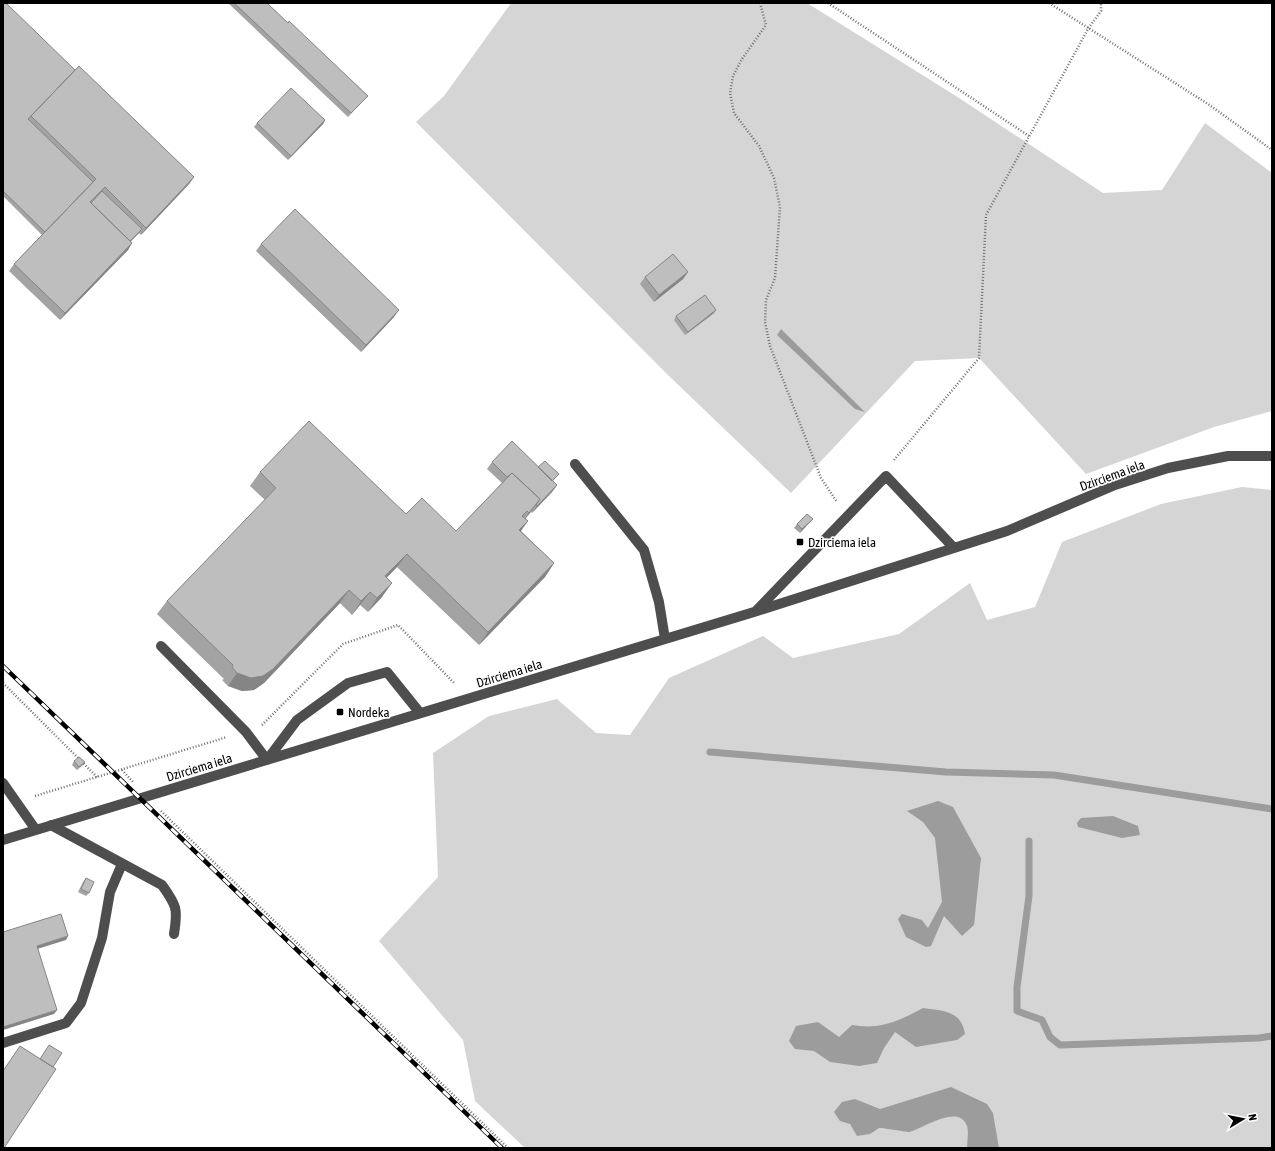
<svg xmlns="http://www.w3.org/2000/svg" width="1275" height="1151" viewBox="0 0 1275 1151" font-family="'Asap Condensed',sans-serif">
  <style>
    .green { fill: #d5d5d5 }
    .water { fill: #9c9c9c }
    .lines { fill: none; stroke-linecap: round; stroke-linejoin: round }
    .stream { stroke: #9c9c9c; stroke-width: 7 }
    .path { stroke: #707070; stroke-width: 2.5; stroke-dasharray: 1 2; stroke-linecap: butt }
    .minor { stroke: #4e4e4e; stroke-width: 10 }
    .rail-casing { stroke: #000; stroke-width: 4.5 }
    .rail { stroke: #fff; stroke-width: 3; stroke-dasharray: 9; stroke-linecap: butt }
    .wall { fill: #a3a3a3 }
    .shaded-wall { fill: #858585 }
    .building { fill: #bebebe; stroke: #858585 }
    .poi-dot { fill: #000; stroke: #fff; stroke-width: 1.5 }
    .labels { text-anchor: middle; stroke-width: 3.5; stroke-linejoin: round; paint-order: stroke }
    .street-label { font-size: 13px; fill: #000; stroke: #fff }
    .poi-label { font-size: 13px; fill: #000; stroke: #fff; text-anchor: start }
  </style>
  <rect width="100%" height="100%" fill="#fff"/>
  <!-- green -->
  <path class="green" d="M511,3H807L956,96L1103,193L1162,190L1205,123L1272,173V411L1214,427L1086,474L979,358L915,361L791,493L669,376L416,122L444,96Z
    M1242,487L1272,490V1148H525L475,1101L463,1040L379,941L438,877L433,753L489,716L557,699L596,733L630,735L669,678L763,636L793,658L899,634L970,583L987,620L1035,607L1062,542L1161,504Z"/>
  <!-- water -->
  <path class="water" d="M781,329L865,412L855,409L777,335Z
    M938,801L953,807L981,858L974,925L962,936L944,916L931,946L926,947L906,937L898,919L902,914L922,920L928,928L942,902L935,838L923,822L907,811Z
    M1113,816L1138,826L1140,835L1122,838L1078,827L1077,823L1081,818Z
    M923,1008C943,1011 961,1010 965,1034L957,1040L916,1047L895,1032L884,1048L877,1063L859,1066L830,1062L814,1051L795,1049L789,1041L796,1026L818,1022L839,1037L852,1025C880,1030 899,1021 923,1008Z
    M951,1087L987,1104L993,1113L999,1148H967C967,1142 969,1132 967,1126C959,1103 924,1128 909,1132C906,1132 885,1128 879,1128L870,1134L857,1136L850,1124L840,1121L834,1112L842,1102L855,1099L880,1109Z"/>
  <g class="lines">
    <!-- stream -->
    <path class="stream" d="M710,752L946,772L1054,775L1272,809
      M1029,841V896L1017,987V1011L1042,1020L1050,1037L1060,1045L1259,1038L1272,1036"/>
    <!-- path -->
    <path class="path" d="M760,3L766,25L742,59L733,76L730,93L734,113L759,146L774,178L780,207L775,278L766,300L765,322L770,346L821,478L837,502
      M828,3L1029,136
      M1049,3L1208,104L1272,150
      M894,460L979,358L986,215L1088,29L1101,11V3
      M3,683L98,778
      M262,725L343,644L398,625L455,684
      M122,770L134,783
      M35,796L227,737
      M161,811L508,1148"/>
    <!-- minor -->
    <path class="minor" d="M575,464L644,550L659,602L665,639
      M756,611L886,476L954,548
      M161,646L246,732L267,760
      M267,760L297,720L348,683L387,672L420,713
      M3,783L36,830
      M51,825L162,885C177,906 178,909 174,934
      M3,840L754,612L1007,531L1115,485L1168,468L1228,456H1272
      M3,1043L66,1023L81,1003L102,938L110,892L122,864"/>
    <!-- rail casing -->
    <g class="rail-casing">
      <path id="rail" d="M3,666L502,1148"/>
    </g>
    <!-- rail -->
    <use href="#rail" class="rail"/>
  </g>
  <!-- wall -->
  <path class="wall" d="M3,3L75,70L194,177L189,184L141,235L139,233L131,241L132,243L128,250L60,320L9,271L14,264L42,235L3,196Z
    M228,3H267L288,23L368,96L365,99L348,117Z
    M325,120L323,124L288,160L254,127L257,123Z
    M261,244L394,317L361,352L256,251Z
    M688,272L683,279L654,302L640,284L645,277Z
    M714,313L685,335L674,320L676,316Z
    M492,462L538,467L559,474L553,481L557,485L552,492L532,513L531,512L525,519L521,531L554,563L545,577L479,645L397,567L386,578L382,597L368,612L360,605L352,615L340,603L264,683L254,690L242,691L228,686L222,680L224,679L157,614L167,601L265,500L250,486L260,472L406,514L456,531L502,483L487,469Z
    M810,522L800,533L794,528L797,524Z
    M74,761L85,762L82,766L77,770L72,765Z
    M86,878L89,893L86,896L78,892L83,882Z"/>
  <!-- shaded-wall -->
  <path class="shaded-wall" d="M325,120L323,124L288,160L291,156Z
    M194,177L189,184L141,235L146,228Z
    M142,229L139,233L125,247L127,244Z
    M132,243L128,250L60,320L65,313Z
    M688,272L683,279L654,302L659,295Z
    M399,310L394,317L361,352L366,345Z
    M716,310L714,313L685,335L688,332Z
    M557,485L552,492L532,513L537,506Z
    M540,499L530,513L519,526L529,513Z
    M813,519L810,522L800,533L802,529Z
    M528,521L519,534V530Z
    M407,554L397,567L375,590L385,576Z
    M554,563L545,577L479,645L488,632Z
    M392,583L382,597L368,612L377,598Z
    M349,590L340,603L264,683L254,690L242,691L228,686L237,673Z
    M370,592L360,605L352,615L361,601Z
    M68,936L66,940L34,950L37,946Z
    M57,1010L54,1014L3,1030V1027Z"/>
  <!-- building -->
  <path class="building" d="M3,3H6L75,70L31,116L28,119L93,182L45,232L3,191Z
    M234,3H267L288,23L289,21L368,96L351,113Z
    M79,66L194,177L146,228L105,187L90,202L132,243L65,313L14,264L96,179L31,116Z
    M291,88L325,120L291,156L257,123Z
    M102,191L142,229L130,241L91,203Z
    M295,209L399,310L366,345L261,244Z
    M673,254L688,272L659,295L645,277Z
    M705,295L716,310L688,332L676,316Z
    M309,421L406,514L422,498L456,531L512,473L540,499L529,513L527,511L522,516L528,521L519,530L554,563L488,632L407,554L385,576L392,583L377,598L370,592L361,601L349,590L273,669L263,676L251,678L237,673L232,667L233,665L167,601L276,488L260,472Z
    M512,441L557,485L537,506L536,505L540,499L512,473L507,477L492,462Z
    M545,461L559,474L552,481L538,467Z
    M807,514L813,519L802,529L797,524Z
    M79,757L85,762L79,767L74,761Z
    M86,878L94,882L89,893L81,889Z
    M61,914L68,936L37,946L57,1010L3,1027V932Z
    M49,1045L62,1053L53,1067L40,1059Z
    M20,1046L56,1069L4,1148H3V1071Z"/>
  <!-- markers -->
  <g class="poi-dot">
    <rect x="796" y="538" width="8" height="8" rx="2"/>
    <rect x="336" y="708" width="8" height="8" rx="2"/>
  </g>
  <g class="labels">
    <!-- street labels -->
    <g class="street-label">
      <text transform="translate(1112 475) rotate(-20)" y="5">Dzirciema iela</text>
      <text transform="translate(509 673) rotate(-17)" y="5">Dzirciema iela</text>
      <text transform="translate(199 767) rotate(-17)" y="5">Dzirciema iela</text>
    </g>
    <!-- poi labels -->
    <g class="poi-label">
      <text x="808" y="547">Dzirciema iela</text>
      <text x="348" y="717">Nordeka</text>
    </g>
  </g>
  <!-- border -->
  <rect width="1275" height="1151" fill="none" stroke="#000000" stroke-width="8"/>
  <!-- north arrow -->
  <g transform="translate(1243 1119) rotate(80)" stroke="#ffffff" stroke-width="3" paint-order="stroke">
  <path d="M0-3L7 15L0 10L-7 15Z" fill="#000000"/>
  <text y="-6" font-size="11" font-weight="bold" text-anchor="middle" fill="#000000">N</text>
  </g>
</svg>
